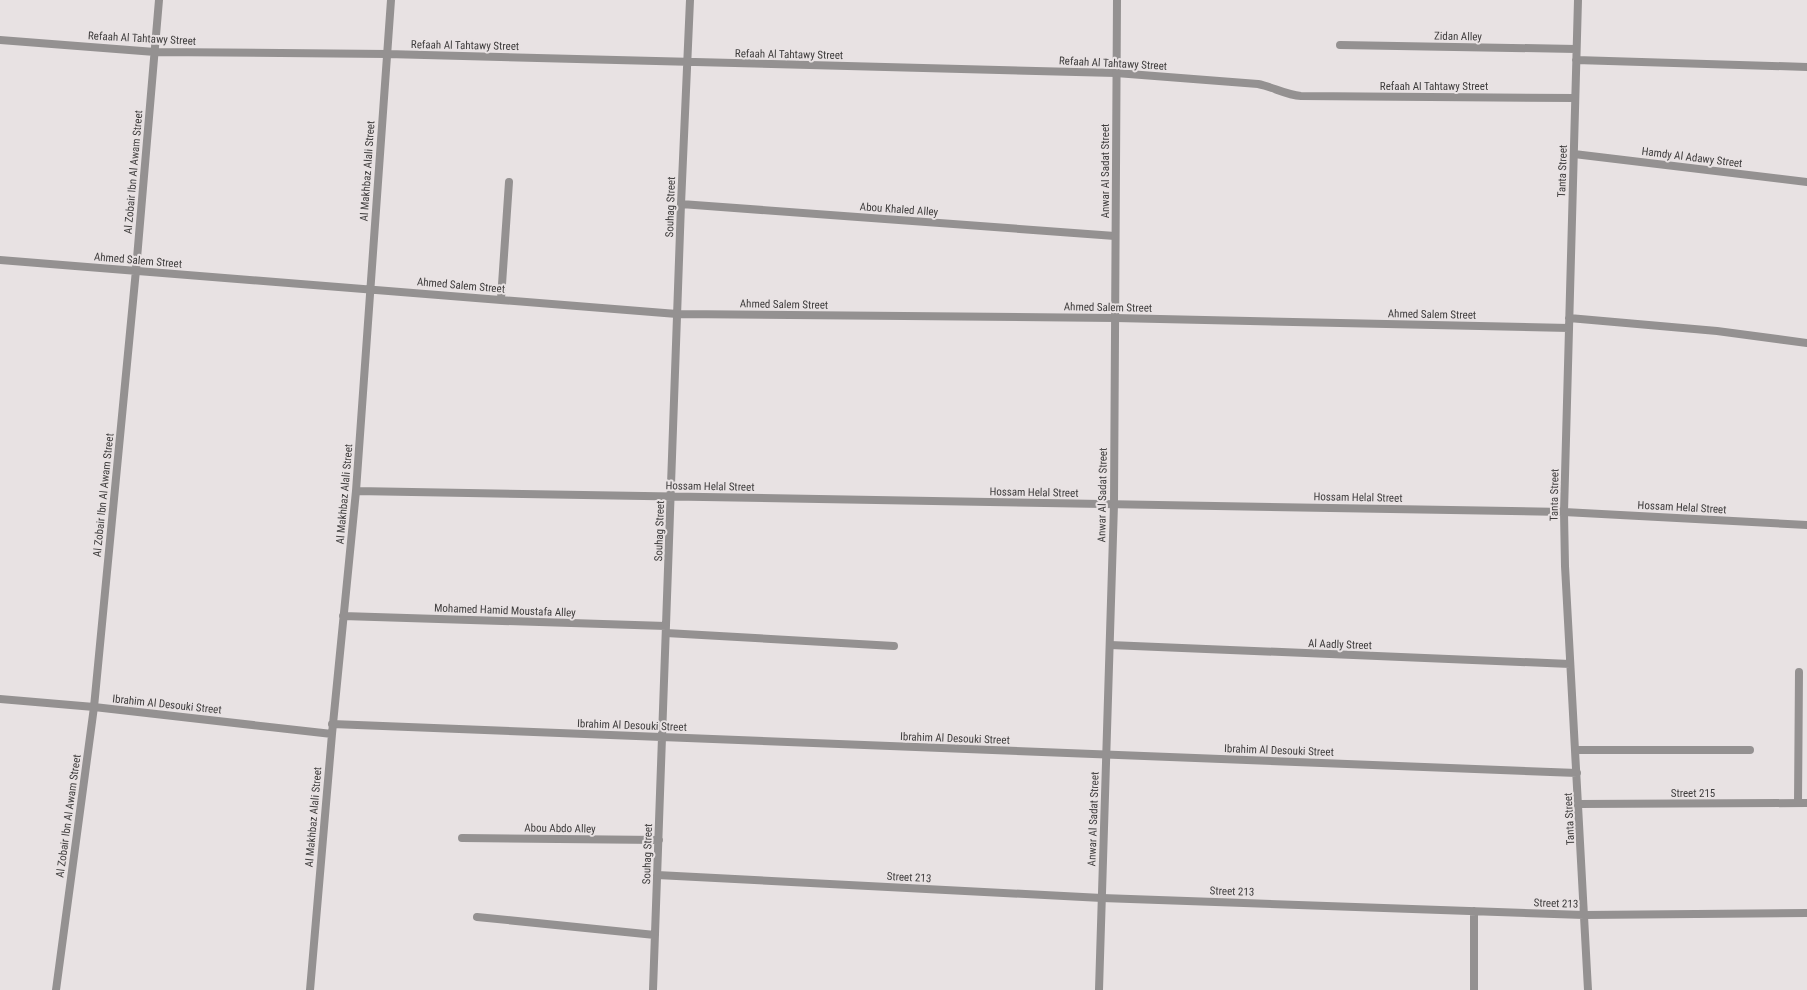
<svg xmlns="http://www.w3.org/2000/svg" width="1807" height="990" viewBox="0 0 1807 990" font-family="'Roboto Condensed',sans-serif">
  <style>
    .lines { fill: none; stroke-linecap: round; stroke-linejoin: round }
    .minor { stroke: #949191; stroke-width: 8 }
    .tertiary { stroke: #949191; stroke-width: 8 }
    .labels { text-anchor: middle; stroke-width: 4; stroke-linejoin: round; paint-order: stroke }
    .street-label { font-size: 11px; fill: #3e3c3c; stroke: #e8e2e3 }
  </style>
  <rect width="100%" height="100%" fill="#e8e2e3"/>
  <g class="lines">
    <!-- minor -->
    <path class="minor" d="M1578,0L1564,512L1565,566L1588,990
      M0,40L155,52L387,54L1116,73L1258,84C1273,87 1286,95 1301,96L1575,98
      M1340,45L1576,49
      M1576,60L1807,67
      M1574,154L1807,182
      M681,204L1115,236
      M0,260L677,314L1115,318L1569,328
      M501,299L509,182
      M1569,318L1717,331L1807,343
      M356,491L1564,512L1807,525
      M343,616L666,626
      M666,633L894,646
      M1110,645L1570,664
      M0,699L94,707L332,734
      M332,724L1577,773
      M1576,750H1750
      M1798,803L1799,672
      M1579,804L1807,803
      M462,838L659,840
      M657,875L1102,898L1584,915L1807,913
      M1474,911V990
      M477,917L655,935
      M56,990L94,707L136,270L159,0
      M310,990L332,734L356,491L391,0
      M653,990L681,204L690,0"/>
    <!-- tertiary -->
    <path class="tertiary" d="M1099,990L1114,504L1117,0"/>
  </g>
  <g class="labels">
    <!-- street labels -->
    <g class="street-label">
      <text transform="translate(1458 36) rotate(1)" y="4">Zidan Alley</text>
      <text transform="translate(142 38) rotate(3)" y="4">Refaah Al Tahtawy Street</text>
      <text transform="translate(465 45) rotate(1)" y="4">Refaah Al Tahtawy Street</text>
      <text transform="translate(789 54) rotate(1)" y="4">Refaah Al Tahtawy Street</text>
      <text transform="translate(1113 63) rotate(3)" y="4">Refaah Al Tahtawy Street</text>
      <text x="1434" y="90">Refaah Al Tahtawy Street</text>
      <text transform="translate(1692 157) rotate(7)" y="4">Hamdy Al Adawy Street</text>
      <text transform="translate(367 171) rotate(-86)" y="4">Al Makhbaz Alali Street</text>
      <text transform="translate(1105 171) rotate(-90)" y="4">Anwar Al Sadat Street</text>
      <text transform="translate(1562 171) rotate(-88)" y="4">Tanta Street</text>
      <text transform="translate(133 172) rotate(-85)" y="4">Al Zobair Ibn Al Awam Street</text>
      <text transform="translate(670 207) rotate(-88)" y="4">Souhag Street</text>
      <text transform="translate(899 209) rotate(4)" y="4">Abou Khaled Alley</text>
      <text transform="translate(138 260) rotate(5)" y="4">Ahmed Salem Street</text>
      <text transform="translate(461 285) rotate(5)" y="4">Ahmed Salem Street</text>
      <text transform="translate(784 304) rotate(1)" y="4">Ahmed Salem Street</text>
      <text transform="translate(1108 307) rotate(1)" y="4">Ahmed Salem Street</text>
      <text transform="translate(1432 314) rotate(1)" y="4">Ahmed Salem Street</text>
      <text transform="translate(710 486) rotate(1)" y="4">Hossam Helal Street</text>
      <text transform="translate(1034 492) rotate(1)" y="4">Hossam Helal Street</text>
      <text transform="translate(344 494) rotate(-85)" y="4">Al Makhbaz Alali Street</text>
      <text transform="translate(103 495) rotate(-84)" y="4">Al Zobair Ibn Al Awam Street</text>
      <text transform="translate(1102 495) rotate(-89)" y="4">Anwar Al Sadat Street</text>
      <text transform="translate(1554 495) rotate(-89)" y="4">Tanta Street</text>
      <text transform="translate(1358 497) rotate(1)" y="4">Hossam Helal Street</text>
      <text transform="translate(1682 507) rotate(3)" y="4">Hossam Helal Street</text>
      <text transform="translate(659 531) rotate(-88)" y="4">Souhag Street</text>
      <text transform="translate(505 610) rotate(2)" y="4">Mohamed Hamid Moustafa Alley</text>
      <text transform="translate(1340 644) rotate(2)" y="4">Al Aadly Street</text>
      <text transform="translate(167 704) rotate(6)" y="4">Ibrahim Al Desouki Street</text>
      <text transform="translate(632 725) rotate(2)" y="4">Ibrahim Al Desouki Street</text>
      <text transform="translate(955 738) rotate(2)" y="4">Ibrahim Al Desouki Street</text>
      <text transform="translate(1279 750) rotate(2)" y="4">Ibrahim Al Desouki Street</text>
      <text x="1693" y="797">Street 215</text>
      <text transform="translate(68 816) rotate(-82)" y="4">Al Zobair Ibn Al Awam Street</text>
      <text transform="translate(313 817) rotate(-85)" y="4">Al Makhbaz Alali Street</text>
      <text transform="translate(1093 819) rotate(-88)" y="4">Anwar Al Sadat Street</text>
      <text transform="translate(1569 819) rotate(-93)" y="4">Tanta Street</text>
      <text transform="translate(560 828) rotate(1)" y="4">Abou Abdo Alley</text>
      <text transform="translate(647 854) rotate(-88)" y="4">Souhag Street</text>
      <text transform="translate(909 877) rotate(3)" y="4">Street 213</text>
      <text transform="translate(1232 891) rotate(2)" y="4">Street 213</text>
      <text transform="translate(1556 903) rotate(2)" y="4">Street 213</text>
    </g>
  </g>
</svg>
